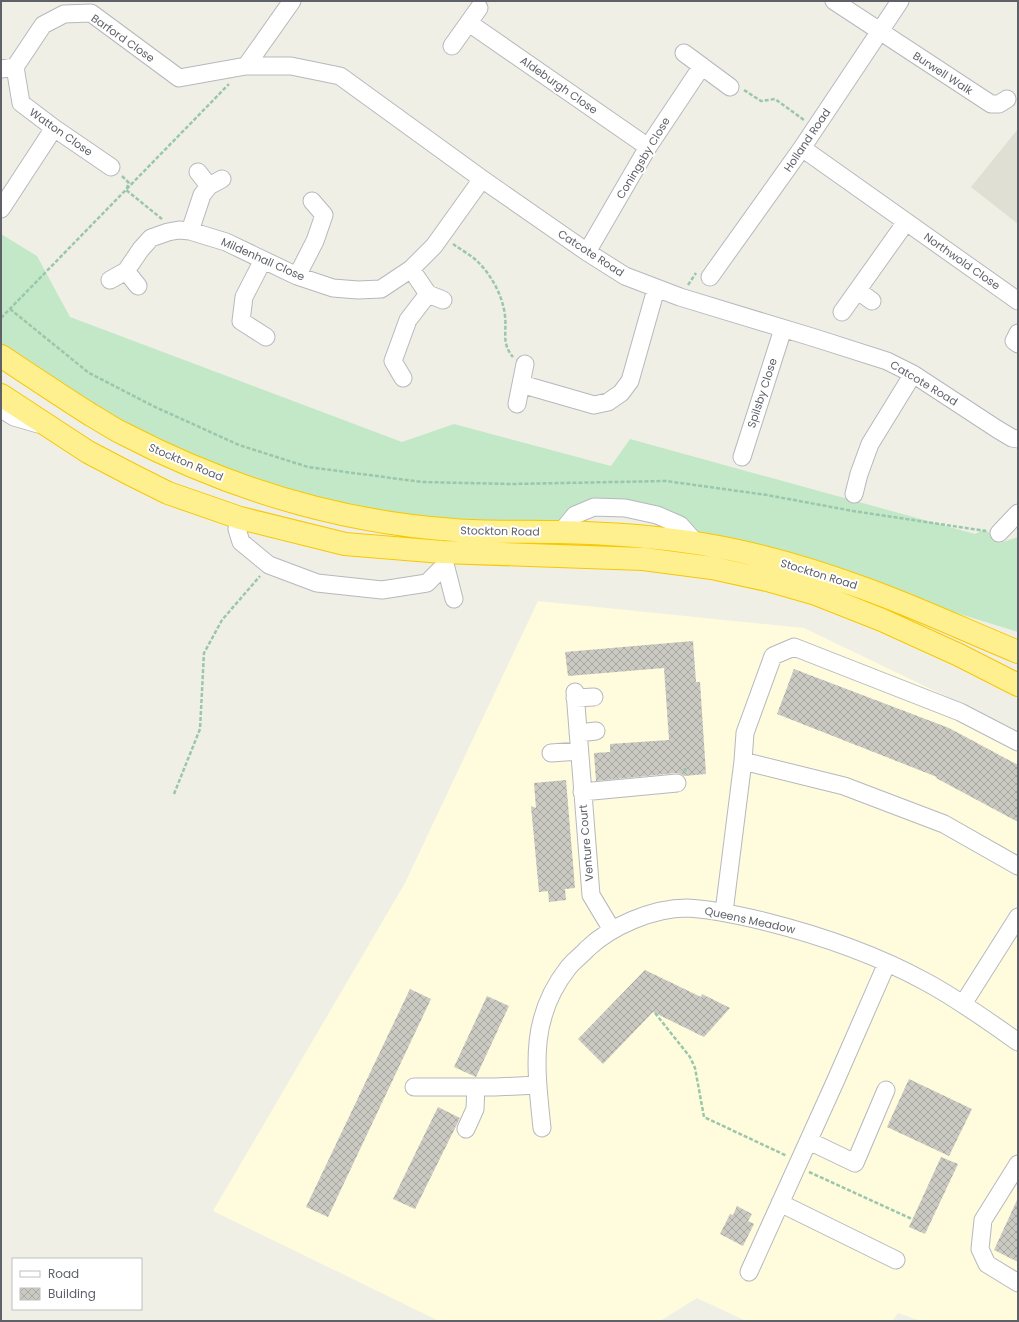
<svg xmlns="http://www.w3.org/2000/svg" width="1019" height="1322" viewBox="0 0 1019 1322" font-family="Poppins,sans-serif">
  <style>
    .commercial { fill: #fffbdd }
    .education { fill: #e0dfd4 }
    .grass { fill: #c2e8c7 }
    .building { fill: url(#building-cross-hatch) }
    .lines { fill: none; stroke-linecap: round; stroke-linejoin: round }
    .minor-casing { stroke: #b6b8bd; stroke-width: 19 }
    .highway-casing { stroke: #f7c700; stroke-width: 24 }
    .path { stroke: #9ac7ac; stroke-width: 2.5; stroke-dasharray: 4 2; stroke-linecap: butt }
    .minor { stroke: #fff; stroke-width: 17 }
    .highway { stroke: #fff08f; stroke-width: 22 }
    .labels { text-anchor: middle; stroke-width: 4; stroke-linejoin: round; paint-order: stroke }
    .street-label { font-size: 11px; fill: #5e6167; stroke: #fff }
  </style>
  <defs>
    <pattern id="building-cross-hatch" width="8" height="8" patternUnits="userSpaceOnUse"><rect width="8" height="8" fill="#cbcac2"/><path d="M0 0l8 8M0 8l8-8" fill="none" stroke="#a8a7a1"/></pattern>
  </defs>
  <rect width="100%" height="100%" fill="#f0efe6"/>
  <!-- commercial -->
  <path class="commercial" d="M538,601L804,628L1018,731V1321H921L898,1313L892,1321H746L697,1298L660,1321H439L213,1211L405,883Z"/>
  <!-- education -->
  <path class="education" d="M1018,129V224L971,187Z"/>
  <!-- grass -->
  <path class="grass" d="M1,234L37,256L70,317L402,442L454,424L611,466L630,439L975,534L985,529L1000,543L1018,537V632L692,531L600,501L557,527L429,519L330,504L238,476L103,414L1,346Z"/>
  <!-- building -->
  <path class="building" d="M693,641L696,682H700L706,774L684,776L681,774L676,773L596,781L594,753L610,752V744L669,740L664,668L568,676L565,652Z
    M794,669L949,728L1018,765V822L936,778L937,777L777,714Z
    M566,780L575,888L565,889L566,900L549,902L548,891L539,892L531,806L536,808L534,783Z
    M645,970L701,997L702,994L730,1008L704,1037L653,1012L603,1064L578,1039Z
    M410,989L431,999L328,1217L306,1207Z
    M487,996L509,1006L476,1077L454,1067Z
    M909,1079L972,1109L949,1156L887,1127Z
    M438,1107L460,1118L415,1209L393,1199Z
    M941,1157L958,1164L925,1234L909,1227Z
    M1018,1198V1262L994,1250Z
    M737,1206L752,1214L748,1221L754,1224L743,1246L720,1234L730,1214L733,1215Z"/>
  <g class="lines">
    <!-- minor casing -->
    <g class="minor-casing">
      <path id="minor" d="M834,1L991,104H999L1007,99
        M469,23L648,147
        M452,46L479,8
        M684,53L730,87
        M246,66L292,1
        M15,67L43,25L64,14L91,13L179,78L246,66H291L340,76L482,179L587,252L625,276L680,297L815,338L887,361L913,374L997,429L1012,438L1018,439
        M15,67L21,103L54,128L111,167
        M1,69L15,67
        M802,148L1018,301
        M198,172L209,186
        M1,209L54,128
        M190,231L202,195L209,186L222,179
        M587,252L648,147L702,66
        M263,260L244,297L241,321L266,337
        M126,271L138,286
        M297,276L315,241L324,215L312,201
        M710,277L802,148L900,1
        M110,280L126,271L141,249L151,238L168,232L179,230L190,231L226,242L297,276L333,288L358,290L381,289L411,269L434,246L482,179
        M858,291L872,301
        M428,294L443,300
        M842,312L906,222
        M1018,333L1014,341L1018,344
        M403,378L393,361L408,320L428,294L411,269
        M521,384L594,405L608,402L621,393L630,381L656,289
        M517,404L525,364
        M1,409L14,417L38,424
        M742,457L783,329
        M854,494L859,474L870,444L913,374
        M240,518L237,529L241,542L269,565L317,583L382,590L427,583L444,566
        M561,532L575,515L594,507L625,508L657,515L680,525L696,543
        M999,533L1018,513
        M443,556L454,599
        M575,692L591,895L612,930
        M575,698L594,697
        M578,733L596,731
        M551,753L579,751
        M743,761L844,786L944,824L1018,866
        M582,792L677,783
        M724,912L743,761L745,733L773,656L794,647L960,712L1018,742
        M963,1004L1018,917
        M414,1087H495L538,1085
        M542,1128C536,1069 528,1019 568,968C573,961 581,956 587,949C611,926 653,908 687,908C712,909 738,915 763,921C819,935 875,954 926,982C958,999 988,1021 1018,1042
        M466,1129L475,1109L476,1087
        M809,1141L855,1163L886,1090
        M1018,1164L983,1220L980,1249L987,1264L1018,1283
        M780,1203L896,1260
        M749,1272L835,1082L887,963"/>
    </g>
    <!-- highway casing -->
    <g class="highway-casing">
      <path id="highway" d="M1,356C31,376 61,396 91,415C102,421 113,429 124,434C226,487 338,522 454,530C488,533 522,531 556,532C606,533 653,536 702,544C757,553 811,569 863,588C916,607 967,631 1018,652
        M1,395L88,452L132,475L168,493L240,518L345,544L442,552L643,559L712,568L767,580L816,594L882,620L959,655L1018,685"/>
    </g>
    <!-- path -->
    <path class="path" d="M744,90L761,101L775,99L804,120
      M122,176L129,183L126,190L162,219
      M453,244C460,249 469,254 476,260C491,274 503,296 505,316C507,332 501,343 513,357
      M688,285L696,273
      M10,309L89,373L153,406L239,445L308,467L422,482L512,484L666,481L767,495L853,511L986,531
      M1,318L229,84
      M684,771H685V766
      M174,794L200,729L204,653L222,620L260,576
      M655,1013L690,1057L695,1068L704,1117L787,1156
      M809,1172L912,1219"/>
    <!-- minor -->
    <use href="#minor" class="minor"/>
    <!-- highway -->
    <use href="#highway" class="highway"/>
  </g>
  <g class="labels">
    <!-- street labels -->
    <g class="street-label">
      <text transform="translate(123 38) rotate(35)" y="4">Barford Close</text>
      <text transform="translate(943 73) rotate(33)" y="4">Burwell Walk</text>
      <text transform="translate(559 85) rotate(35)" y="4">Aldeburgh Close</text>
      <text transform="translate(61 132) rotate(35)" y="4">Watton Close</text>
      <text transform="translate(807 140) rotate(-56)" y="4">Holland Road</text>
      <text transform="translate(643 158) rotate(-59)" y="4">Coningsby Close</text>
      <text transform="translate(591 253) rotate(33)" y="4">Catcote Road</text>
      <text transform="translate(263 259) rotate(24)" y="4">Mildenhall Close</text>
      <text transform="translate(962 261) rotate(35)" y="4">Northwold Close</text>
      <text transform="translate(924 383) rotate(31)" y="4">Catcote Road</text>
      <text transform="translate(762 393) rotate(-72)" y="4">Spilsby Close</text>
      <text transform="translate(186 462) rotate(23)" y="4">Stockton Road</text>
      <text transform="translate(500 531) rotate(1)" y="4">Stockton Road</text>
      <text transform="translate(819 574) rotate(17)" y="4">Stockton Road</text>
      <text transform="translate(586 843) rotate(-95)" y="4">Venture Court</text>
      <text transform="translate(750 920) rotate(12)" y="4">Queens Meadow</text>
    </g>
  </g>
  <!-- border -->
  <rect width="1019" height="1322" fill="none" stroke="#5e6167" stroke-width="4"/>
  <!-- legend -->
  <rect x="12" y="1258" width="130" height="52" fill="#ffffff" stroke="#bfc0c2"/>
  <rect x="20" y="1271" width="20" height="6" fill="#ffffff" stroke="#bfc0c2"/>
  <text x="48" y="1278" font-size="12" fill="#5e6167">Road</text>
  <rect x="20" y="1288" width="20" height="12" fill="url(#building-cross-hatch)" stroke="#bfc0c2"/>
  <text x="48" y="1298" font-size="12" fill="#5e6167">Building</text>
</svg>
